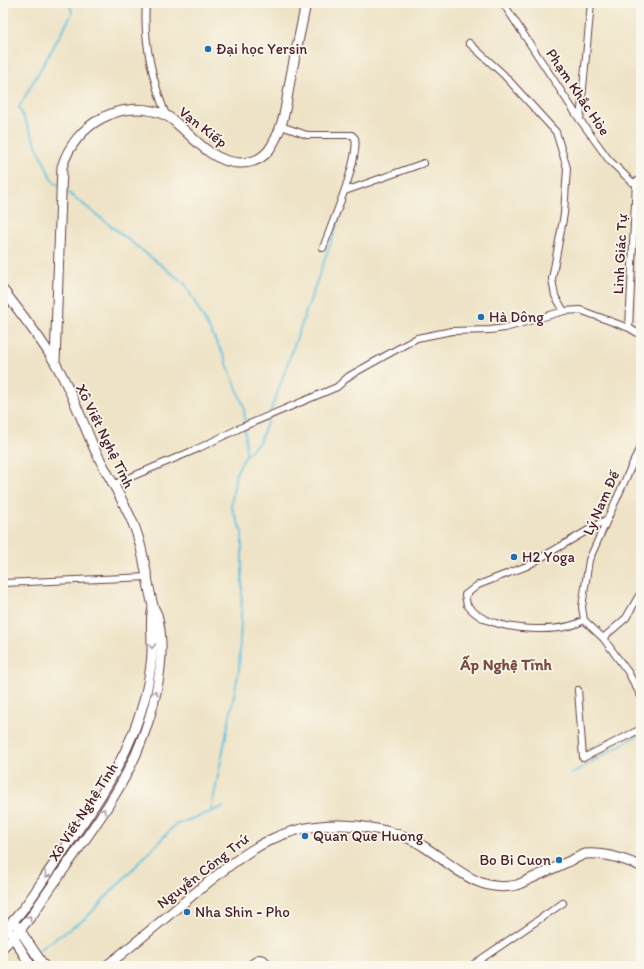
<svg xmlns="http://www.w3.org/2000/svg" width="644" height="969" viewBox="0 0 644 969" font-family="Itim,sans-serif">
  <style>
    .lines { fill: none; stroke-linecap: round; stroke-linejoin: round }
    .stream { stroke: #60c0de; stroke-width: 2 }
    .street-casing { stroke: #633c42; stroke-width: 8 }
    .secondary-casing { stroke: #633c42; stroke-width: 11 }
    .street { stroke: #fff; stroke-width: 6 }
    .secondary { stroke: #fff; stroke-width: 9 }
    .oneway { stroke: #ae9aa0 }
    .poi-dot { fill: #1f6fb2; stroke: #fbf7ec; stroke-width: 1.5 }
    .labels { text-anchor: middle; stroke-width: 3.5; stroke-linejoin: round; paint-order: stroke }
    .poi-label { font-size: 15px; fill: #4a1f2b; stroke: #fbf7ec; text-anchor: start }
    .street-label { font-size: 15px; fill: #4a1f2b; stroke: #fbf7ec }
    .neighbourhood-label { font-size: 16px; font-weight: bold; fill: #7d4d44; stroke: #fbf7ec }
  </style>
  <rect width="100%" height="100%" fill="#fbf7ec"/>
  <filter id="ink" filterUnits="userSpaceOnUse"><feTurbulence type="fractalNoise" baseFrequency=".025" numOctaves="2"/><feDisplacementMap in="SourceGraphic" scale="8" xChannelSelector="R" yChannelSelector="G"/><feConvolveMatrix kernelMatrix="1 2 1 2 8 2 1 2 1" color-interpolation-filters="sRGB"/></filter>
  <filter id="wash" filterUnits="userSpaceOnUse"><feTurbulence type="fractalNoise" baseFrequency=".012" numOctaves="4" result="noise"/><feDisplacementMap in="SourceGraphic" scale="16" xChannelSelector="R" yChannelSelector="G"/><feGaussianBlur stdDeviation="0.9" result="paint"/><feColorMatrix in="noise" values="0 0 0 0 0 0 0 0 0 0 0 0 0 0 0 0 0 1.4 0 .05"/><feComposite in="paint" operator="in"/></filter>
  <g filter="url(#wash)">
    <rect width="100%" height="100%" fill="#eee3c6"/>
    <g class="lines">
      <!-- stream -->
      <path class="stream" d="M58,185L52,180L19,107L72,14L70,3
        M65,190L185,284L224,356L244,407L245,424
        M270,413L349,191
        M245,428L246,455
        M571,774L641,733
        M211,811L239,670L242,591V532L231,506L236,473L246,455L260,441L269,418
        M37,951L86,918L175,825L223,807
        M18,966L24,961"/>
    </g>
  </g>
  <g filter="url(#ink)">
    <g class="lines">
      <!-- street casing -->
      <g class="street-casing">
        <path id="street" d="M146,3C143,42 152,79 166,115
          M503,3L580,120L609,160L632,182H636L641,179
          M469,43L503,74L556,132L567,168L564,214L552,279L555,296L564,311
          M580,120L591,3
          M281,126L307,135H352L355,138C360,159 331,225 323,248
          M345,191L424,163
          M629,328L636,182
          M641,445L589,560L582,607L584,620L603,638L628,672L641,696
          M112,485L197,449L242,427L337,387L349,376L417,338L452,331L490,330L505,328L564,311L580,310L629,328L641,335
          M3,583L149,577
          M584,620C561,634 512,630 487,620C480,617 472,611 467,605L465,595L478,585L527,566L607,519
          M603,638L626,618L641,592
          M578,690L583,758L641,729
          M248,966L258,958L264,959L271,966
          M471,966L563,903"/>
      </g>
      <!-- secondary casing -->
      <g class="secondary-casing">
        <path id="secondary" d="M3,290C21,313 39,336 54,361C70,387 82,421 95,450C108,476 124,501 135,528C145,554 146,579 153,606C154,610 158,614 158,619C167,659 155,705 141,742C118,803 68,859 33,914L20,930L3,947
          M55,362L62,167C75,124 121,97 165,115C172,118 177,124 182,128C199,144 215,162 240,163C252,163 262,159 269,150C284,129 286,104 290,81C295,55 301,29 306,3
          M17,926L44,966
          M3,931C24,912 38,887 54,864C91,812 129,760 145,697C149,680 153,661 152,643C152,630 150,620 153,607
          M10,932L31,966
          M106,966C136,943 165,918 195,893C248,850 284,819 357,826C380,829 403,833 423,846C454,865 477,894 517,885L585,854C605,852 622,859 641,866"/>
      </g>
      <!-- street -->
      <use href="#street" class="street"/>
      <!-- secondary -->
      <use href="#secondary" class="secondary"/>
    </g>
    <!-- one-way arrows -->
    <defs><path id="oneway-chevron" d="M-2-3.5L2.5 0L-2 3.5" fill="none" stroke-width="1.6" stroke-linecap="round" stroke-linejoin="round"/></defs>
    <g class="oneway">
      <use href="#oneway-chevron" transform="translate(152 646) rotate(91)"/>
      <use href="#oneway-chevron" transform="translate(155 693) rotate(-79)"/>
      <use href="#oneway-chevron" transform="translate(103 811) rotate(-56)"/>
      <use href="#oneway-chevron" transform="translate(47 875) rotate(125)"/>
      <use href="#oneway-chevron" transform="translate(29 918) rotate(-54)"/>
    </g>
  </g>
  <!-- markers -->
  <g class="poi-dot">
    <circle cx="208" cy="49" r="4"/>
    <circle cx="481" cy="317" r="4"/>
    <circle cx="514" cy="557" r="4"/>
    <circle cx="305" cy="836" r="4"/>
    <circle cx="559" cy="860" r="4"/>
    <circle cx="187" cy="912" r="4"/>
  </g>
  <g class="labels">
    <!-- poi labels -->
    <g class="poi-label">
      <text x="216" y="54">Đại học Yersin</text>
      <text x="489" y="322">Hà Dông</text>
      <text x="522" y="562">H2 Yoga</text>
      <text x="313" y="841">Quan Que Huong</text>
      <text x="551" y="865" text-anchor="end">Bo Bi Cuon</text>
      <text x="195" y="917">Nha Shin - Pho</text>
    </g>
    <!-- street labels -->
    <g class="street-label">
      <text transform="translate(578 92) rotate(56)" y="5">Phạm Khắc Hòe</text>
      <text transform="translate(203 127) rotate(38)" y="5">Vạn Kiếp</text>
      <text transform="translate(620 254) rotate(-87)" y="5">Linh Giác Tự</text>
      <text transform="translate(105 436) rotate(64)" y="5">Xô Viết Nghệ Tĩnh</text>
      <text transform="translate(601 503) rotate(-66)" y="5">Lý Nam Đế</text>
      <text transform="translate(83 812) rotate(-57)" y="5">Xô Viết Nghệ Tĩnh</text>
      <text transform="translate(203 871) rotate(-38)" y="5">Nguyễn Công Trứ</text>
    </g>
    <!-- neighbourhood labels -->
    <g class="neighbourhood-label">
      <text x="506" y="670">Ấp Nghệ Tĩnh</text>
    </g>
  </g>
  <!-- margin -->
  <rect width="644" height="969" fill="none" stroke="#fbf7ec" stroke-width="16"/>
</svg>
